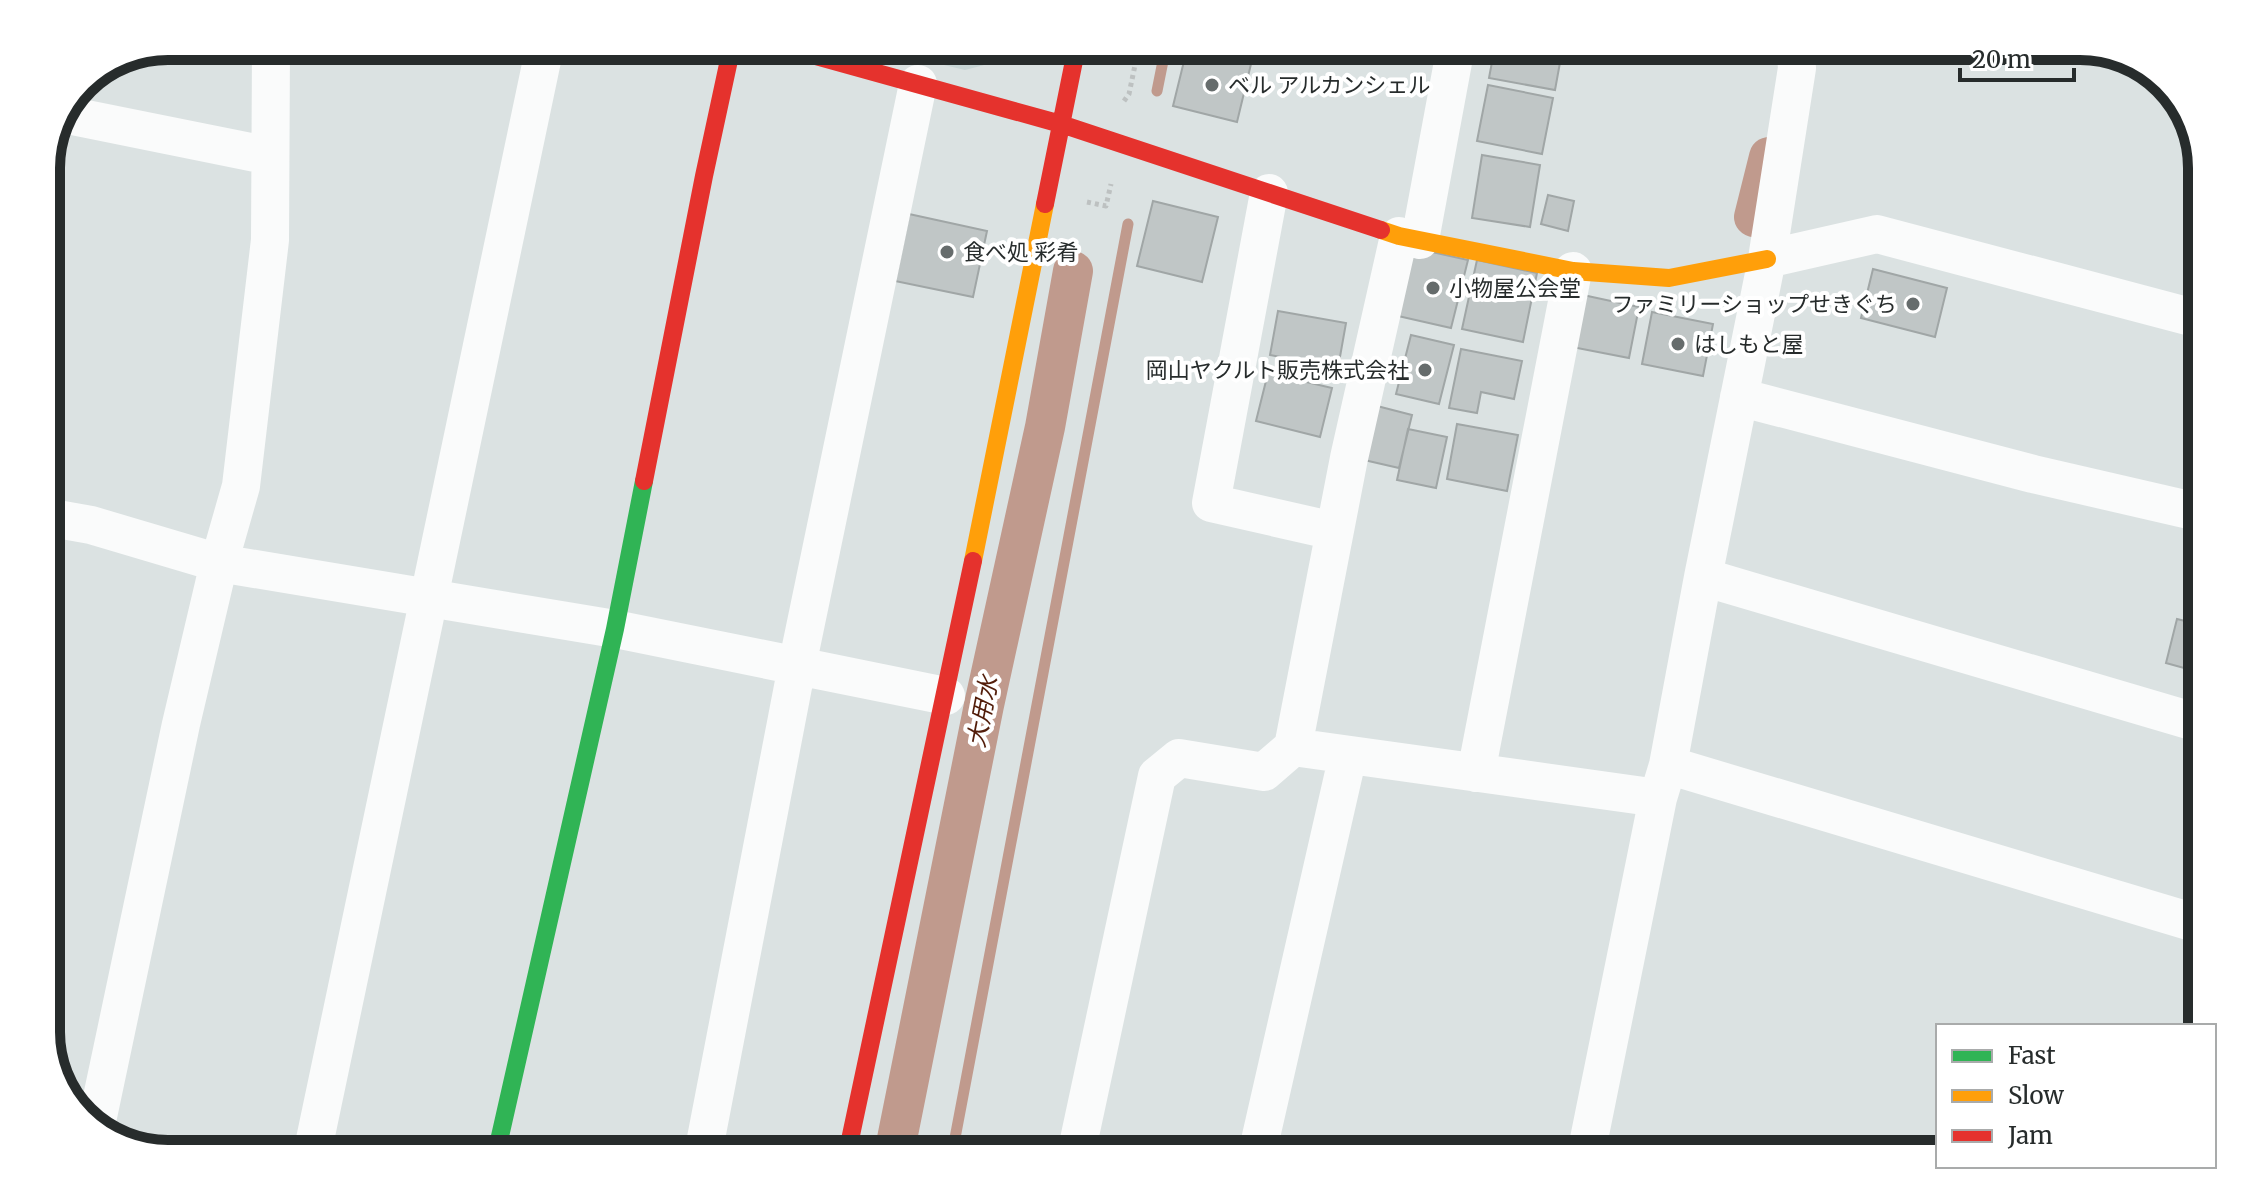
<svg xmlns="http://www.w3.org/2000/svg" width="2248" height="1200" viewBox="0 0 2248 1200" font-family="Merriweather,'Noto Sans JP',serif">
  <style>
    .built { fill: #c8d6d6 }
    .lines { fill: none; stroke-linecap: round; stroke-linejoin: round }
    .stream { stroke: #c09a8d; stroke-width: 11 }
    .canal { stroke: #c09a8d; stroke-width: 40 }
    .building { fill: #c0c6c6; stroke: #a0a6a6; stroke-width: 2 }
    .path { stroke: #bdc1c1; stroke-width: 5; stroke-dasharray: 4 4; stroke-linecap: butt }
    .street { stroke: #fafbfb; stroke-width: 38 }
    .fast { stroke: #30b455; stroke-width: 18 }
    .slow { stroke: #ff9f0a; stroke-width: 18 }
    .jam { stroke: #e5322d; stroke-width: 18 }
    .poi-dot { fill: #666c6c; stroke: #fff; stroke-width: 3 }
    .labels { text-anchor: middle; stroke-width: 8; stroke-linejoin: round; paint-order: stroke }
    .poi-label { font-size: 22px; fill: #272c2c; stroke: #fff; text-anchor: start }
    .water-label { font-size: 24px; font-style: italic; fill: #521d0a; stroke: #fff }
    .rim { fill: none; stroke: #272c2c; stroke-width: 10 }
  </style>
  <rect width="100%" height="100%" fill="#dbe2e2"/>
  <!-- built -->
  <path class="built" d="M864,46H1021L1011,58L965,70Z"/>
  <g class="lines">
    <!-- stream -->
    <path class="stream" d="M1157,91L1166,46
      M952,1154L1128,224"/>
    <!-- canal -->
    <path class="canal" d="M1754,217L1769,157
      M894,1154L984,705L1045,427L1073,271"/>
  </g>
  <!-- building -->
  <path class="building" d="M1495,46H1563L1555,90L1489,78Z
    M1187,49L1251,64L1237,122L1173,106Z
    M1488,85L1553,98L1542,154L1477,141Z
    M1482,155L1540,165L1530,227L1472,218Z
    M1548,195L1574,201L1568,231L1541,224Z
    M1153,201L1218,217L1202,282L1137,266Z
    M909,214L987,231L973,297L895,281Z
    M1414,248L1468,260L1451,328L1398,316Z
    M1477,260L1537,273L1523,342L1462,329Z
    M1873,269L1947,288L1935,337L1861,318Z
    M1583,295L1639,307L1629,358L1572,347Z
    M1278,311L1346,323L1338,368L1270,355Z
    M1652,312L1713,324L1703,376L1642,364Z
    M1411,335L1454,345L1439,404L1396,394Z
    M1461,349L1522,361L1514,399L1481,392L1477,413L1449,408Z
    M1268,373L1332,388L1320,437L1256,421Z
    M1377,406L1412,415L1399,468L1364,460Z
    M1457,424L1518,435L1507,491L1447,479Z
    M1408,429L1447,437L1436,488L1397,480Z
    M2177,619L2202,625V673L2166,663Z"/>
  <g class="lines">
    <!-- path -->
    <path class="path" d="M1124,101L1129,94L1139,46
      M1087,202L1106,206L1111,184"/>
    <!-- street -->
    <path class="street" d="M67,115L270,156
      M1269,193L1211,503L1334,531
      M1420,240L1456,46
      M1767,259L1877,234L2202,320
      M1739,397L2033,474L2202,513
      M46,517L91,525L219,563L615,629L946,696
      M1703,577L2202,724
      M1293,747L1658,798
      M1668,765L2202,925
      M1476,773L1573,271
      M96,1126L181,724L219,563L241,486L270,240L271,46
      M312,1154L545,46
      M703,1154L797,666L918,84
      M1076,1154L1157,776L1179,758L1264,772L1293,747L1349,458L1399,236
      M1257,1154L1348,755
      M1586,1154L1658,798L1668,765L1703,577L1767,259L1797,68L1795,46"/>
    <!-- fast -->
    <path class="fast" d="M496,1154L615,629L644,481"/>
    <!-- slow -->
    <path class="slow" d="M1381,230L1399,236L1573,271L1669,278L1767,259
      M973,561L1045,204"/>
    <!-- jam -->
    <path class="jam" d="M780,46L1061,124L1381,230
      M1045,204L1077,46
      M644,481L704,176L732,46
      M847,1154L973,561"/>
  </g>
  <!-- markers -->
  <g class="poi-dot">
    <circle cx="1212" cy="85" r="8"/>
    <circle cx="947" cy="252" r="8"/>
    <circle cx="1433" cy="288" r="8"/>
    <circle cx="1913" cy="304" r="8"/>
    <circle cx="1678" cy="344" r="8"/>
    <circle cx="1425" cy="370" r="8"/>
  </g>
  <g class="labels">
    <!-- poi labels -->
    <g class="poi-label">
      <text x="1228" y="93">ベル アルカンシェル</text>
      <text x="963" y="260">食べ処 彩肴</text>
      <text x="1449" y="296">小物屋公会堂</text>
      <text x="1897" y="312" text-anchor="end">ファミリーショップせきぐち</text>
      <text x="1694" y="352">はしもと屋</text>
      <text x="1409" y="378" text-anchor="end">岡山ヤクルト販売株式会社</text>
    </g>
    <!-- water labels -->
    <g class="water-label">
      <text transform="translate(983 712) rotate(-79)" y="8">大用水</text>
    </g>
  </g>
  <!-- crop -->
  <path d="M0 0H2248V1200H0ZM168 60H2080A108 108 0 0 1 2188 168V1032A108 108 0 0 1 2080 1140H168A108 108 0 0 1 60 1032V168A108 108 0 0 1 168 60Z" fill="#fff" fill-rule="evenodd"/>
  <path class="rim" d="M168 60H2080A108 108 0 0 1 2188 168V1032A108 108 0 0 1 2080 1140H168A108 108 0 0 1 60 1032V168A108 108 0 0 1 168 60Z"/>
  <!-- legend -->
  <rect x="1936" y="1024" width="280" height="144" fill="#ffffff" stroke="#a9abab" stroke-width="2"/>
  <rect x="1952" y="1050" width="40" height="12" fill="#30b455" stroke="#a9abab" stroke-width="2"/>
  <text x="2008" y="1064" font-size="24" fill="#272c2c">Fast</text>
  <rect x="1952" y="1090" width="40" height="12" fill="#ff9f0a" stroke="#a9abab" stroke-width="2"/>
  <text x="2008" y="1104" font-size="24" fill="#272c2c">Slow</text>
  <rect x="1952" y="1130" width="40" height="12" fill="#e5322d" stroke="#a9abab" stroke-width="2"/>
  <text x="2008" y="1144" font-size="24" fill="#272c2c">Jam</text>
  <!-- scale -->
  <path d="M1960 68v12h114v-12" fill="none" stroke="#272c2c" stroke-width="4"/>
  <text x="1972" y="68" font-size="24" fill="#272c2c" stroke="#ffffff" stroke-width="6" paint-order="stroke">20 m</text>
</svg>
